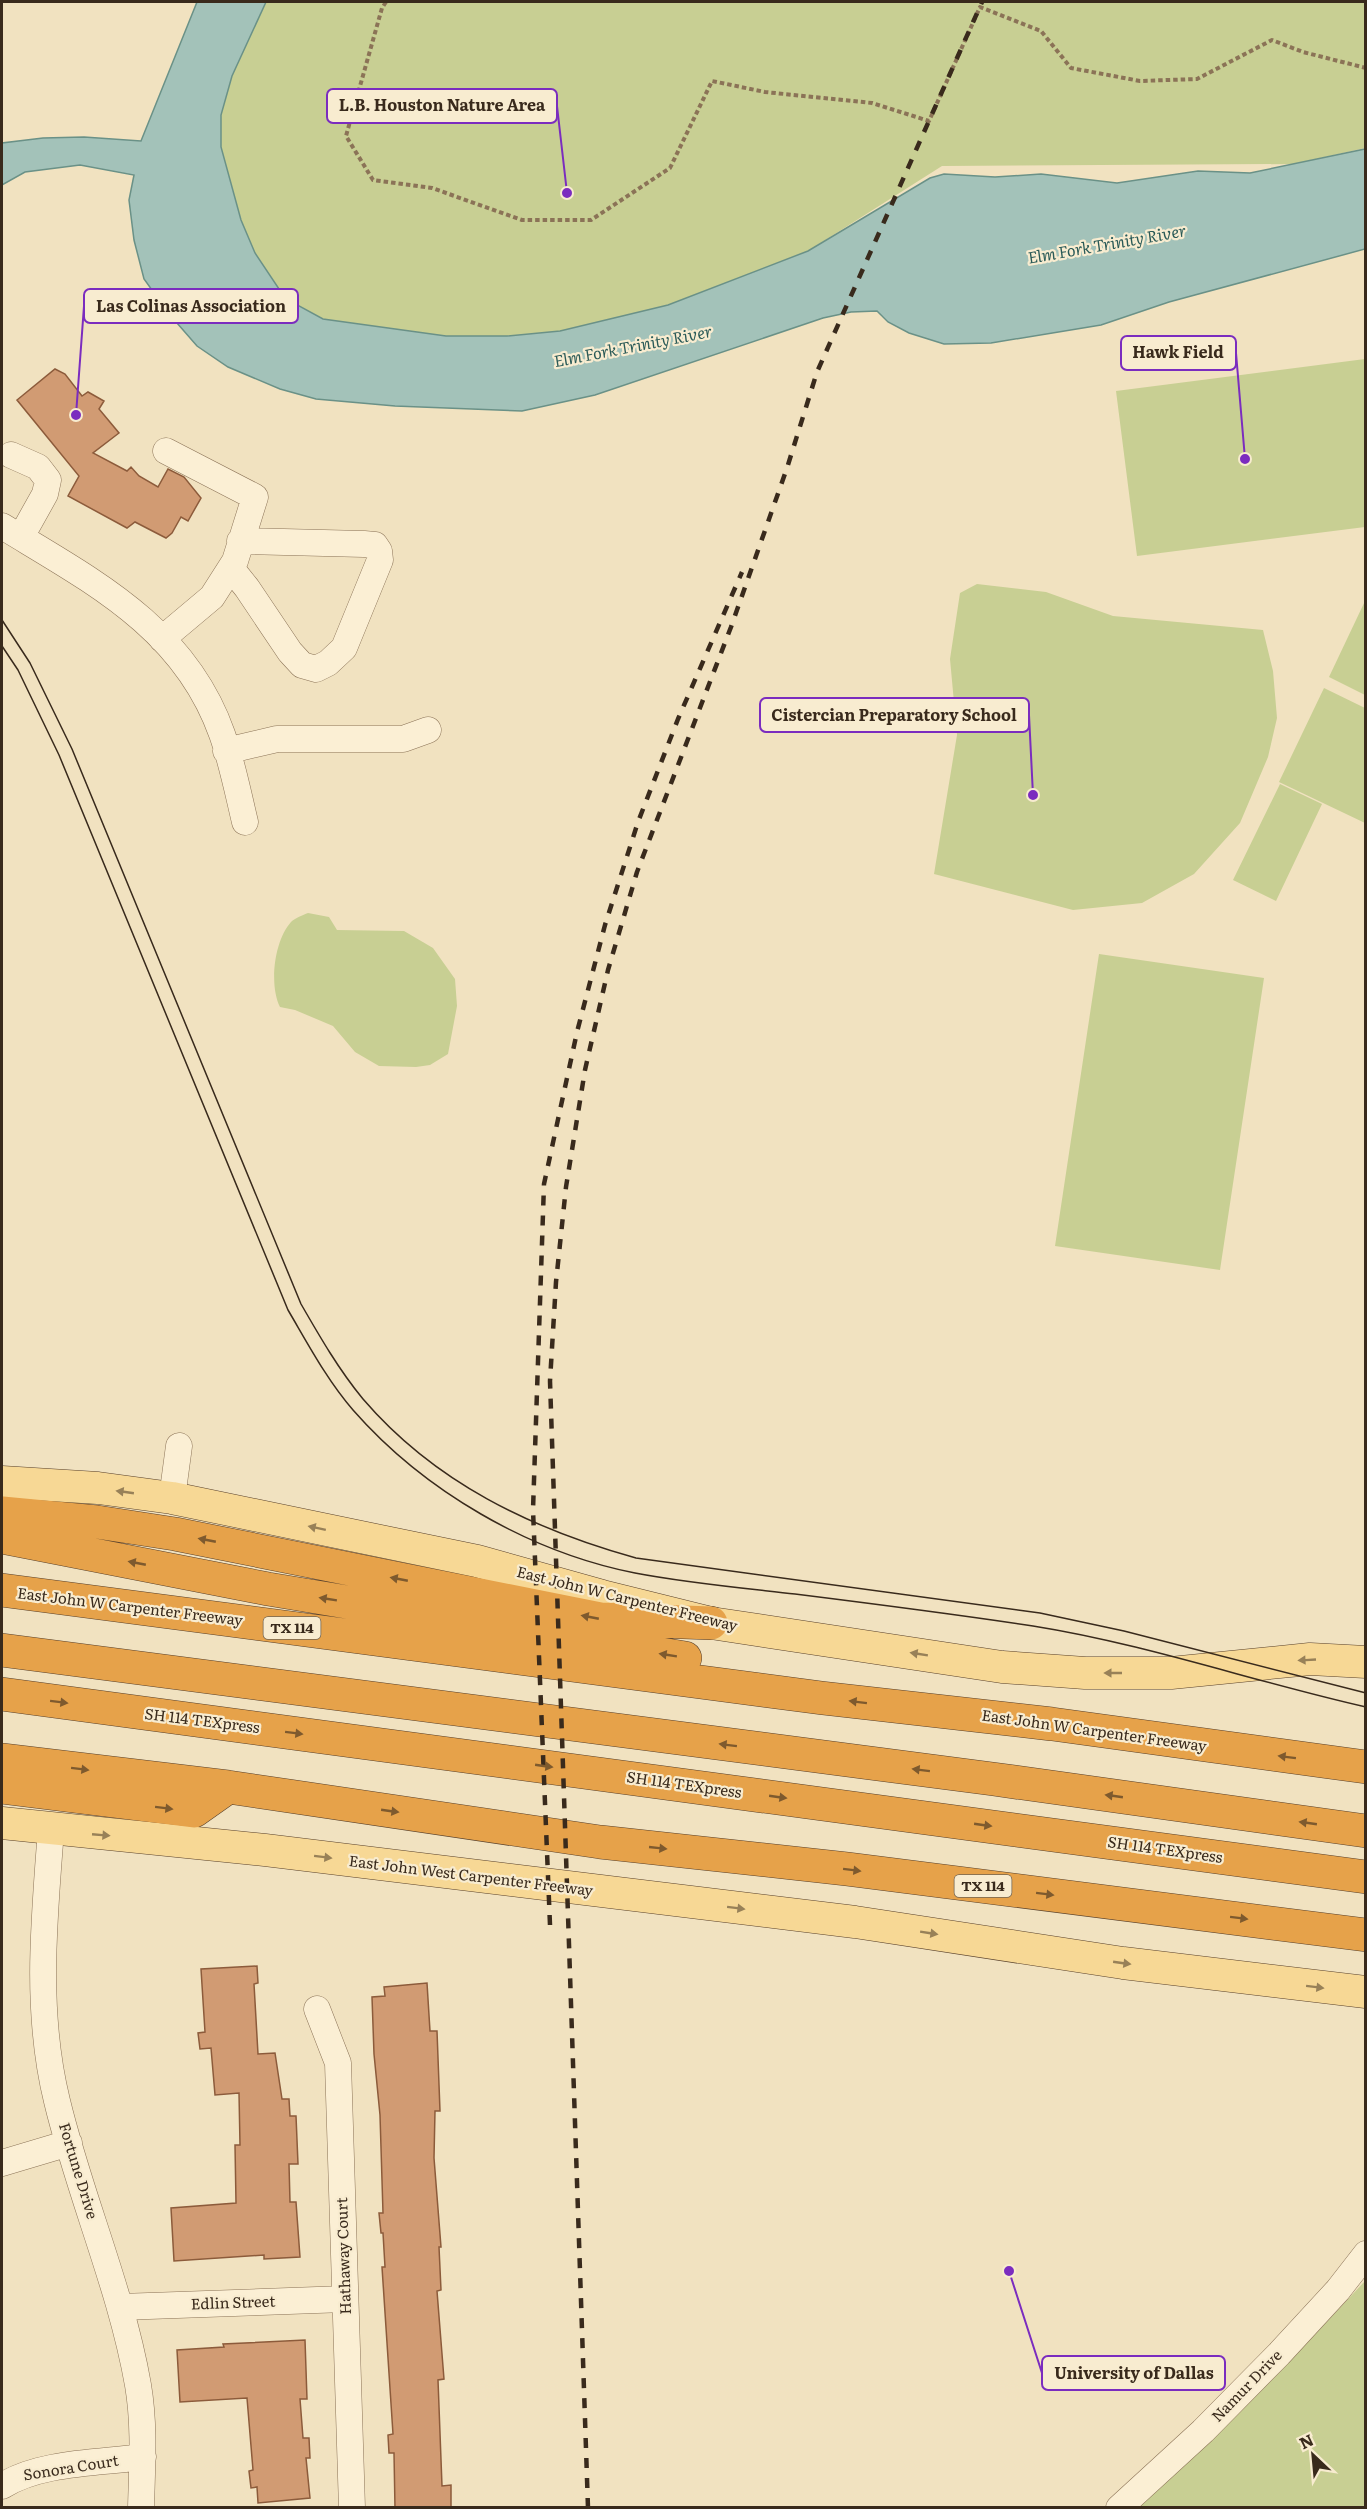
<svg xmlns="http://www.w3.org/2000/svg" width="1367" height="2509" viewBox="0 0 1367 2509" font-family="Literata,serif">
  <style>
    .green { fill: #c8cf93 }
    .water { fill: #a3c2b9; stroke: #6a9187; stroke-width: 1.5 }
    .building { fill: #d19b73; stroke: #8c5b3b; stroke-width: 1.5 }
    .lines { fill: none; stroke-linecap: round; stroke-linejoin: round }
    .minor-casing { stroke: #8b7357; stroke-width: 27 }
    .major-casing { stroke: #58402b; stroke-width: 33 }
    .highway-casing { stroke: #58402b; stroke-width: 34 }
    .path { stroke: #8b7357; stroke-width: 4; stroke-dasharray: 4.5 3; stroke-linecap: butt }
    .minor { stroke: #fbefd4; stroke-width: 26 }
    .major { stroke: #f7d895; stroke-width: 32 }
    .highway { stroke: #e6a24a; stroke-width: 33 }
    .tram { stroke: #392a1c; stroke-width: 1.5 }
    .rail { stroke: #392a1c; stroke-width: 4.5; stroke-dasharray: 10 10; stroke-linecap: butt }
    .oneway { fill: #988158 }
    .oneway2 { fill: #7e5a2e }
    .labels { text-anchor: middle; stroke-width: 4.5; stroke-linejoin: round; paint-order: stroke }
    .shield { fill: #f8ecd0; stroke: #726452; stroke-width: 1.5 }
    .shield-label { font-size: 14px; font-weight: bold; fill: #392a1c }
    .street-label { font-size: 15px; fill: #392a1c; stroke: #f8ecd0 }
    .water-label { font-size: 16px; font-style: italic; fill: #2a5a57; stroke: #f8ecd0 }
    .leader { fill: none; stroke: #7b2cbf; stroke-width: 2 }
    .callout-dot { fill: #7b2cbf; stroke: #f8ecd0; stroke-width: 2 }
    .callout { fill: #f8ecd0; stroke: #7b2cbf; stroke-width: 2 }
    .callout-label { font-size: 16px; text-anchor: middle; font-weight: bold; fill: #392a1c }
  </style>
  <rect width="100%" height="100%" fill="#f1e2c0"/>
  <!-- green -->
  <path class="green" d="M266,2H1365V148L1293,164L942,166L808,251L668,305L560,331L507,336H446L323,319L299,306L279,289L255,253L241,220L221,147V115L232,76Z
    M1365,359V527L1137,556L1116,391Z
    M977,584L1046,592L1113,616L1263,630L1273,671L1277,718L1268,757L1240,823L1194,874L1142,903L1073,910L934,874L957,735L950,659L960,593Z
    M1365,601V695L1329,677Z
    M1324,688L1365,708V823L1279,782Z
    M1280,784L1322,804L1276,901L1233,880Z
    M308,913L329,917L337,930L404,931L433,948L455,979L457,1006L448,1054L430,1065L416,1067L379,1066L355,1052L333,1026L295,1010L280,1007C269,985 274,941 291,922C295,918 303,915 308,913Z
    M1099,954L1264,978L1220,1270L1055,1246Z
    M1365,2281V2507L1135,2508L1273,2379Z"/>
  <!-- water -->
  <path class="water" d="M197,2H266L232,76L221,115V147L241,220L255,253L279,289L299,306L323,319L446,336H507L560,331L668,305L808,251L930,178L944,174L995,177L1041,174L1117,183L1198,171L1250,173L1365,149V249L1169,302L1101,325L991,343L944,344L909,333L888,322L877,311L851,312L823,318L595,395L522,411L395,406L316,399L280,389L228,367L197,346L170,315L144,279L134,240L129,200L134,175L80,165L25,172L2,185V143L43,138L84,137L141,141Z"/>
  <!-- building -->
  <path class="building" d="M55,369L65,374L82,396L88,392L104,401L99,409L119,433L93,453L127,471L131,467L139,476L158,487L168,469L184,477L201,498L188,521L181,517L172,533L166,538L135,522L127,528L68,496L79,476L17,400Z
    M257,1966L258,1983L254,1984L258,2054L275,2053L282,2099H289L290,2116H296L298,2164H289L290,2202H296L300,2257L264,2259V2255L174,2261L171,2208L236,2203L235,2145H240L239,2093L215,2095L211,2048L200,2049L198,2033L205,2032L201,1969Z
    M427,1983L430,2031H437L440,2111H435L434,2158L441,2247H439L441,2290L437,2291L444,2379L438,2380L442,2486L451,2485V2508H395L394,2453H389L388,2435L393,2434L382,2267H385L383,2233H381L379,2213H383L380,2115L374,2054L372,1997L385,1996L384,1987Z
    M305,2340L307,2399H300L303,2438H309L310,2458H306L310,2498L258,2503L257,2487L251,2488L249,2471L253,2470L247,2398L180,2402L177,2350L224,2347L223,2344Z"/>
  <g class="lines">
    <!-- minor casing -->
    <g class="minor-casing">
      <path id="minor" d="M11,455L38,467L48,480L45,494L21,537
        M2,526C92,581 184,627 222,734C232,762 238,793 245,822
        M231,568L247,588L290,652L302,665L316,669L328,663L344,648L380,560L379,551L375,545L364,544L240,541
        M162,639L212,597L235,561L255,497L166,451
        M226,751L277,739H403L428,730
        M172,1498L179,1446
        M51,1830C44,1920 35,2012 57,2101C80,2197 121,2288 138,2385C145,2426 142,2467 141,2508
        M317,2009L338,2063L352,2508
        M2,2163L69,2143
        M120,2307L345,2299
        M2,2486C40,2462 98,2463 143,2457
        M1119,2508L1203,2431L1279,2354L1338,2290L1366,2254"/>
    </g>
    <!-- major casing -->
    <g class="major-casing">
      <path id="major" d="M2,1482L98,1488L172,1498L477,1561L602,1596L711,1623L1002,1667L1085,1673H1171L1310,1659L1366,1662
        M2,1823L265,1850L855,1922L1123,1963L1366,1992"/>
    </g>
    <!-- highway casing -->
    <g class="highway-casing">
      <path id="highway" d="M2,1513L97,1522L175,1534L600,1619L711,1623
        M2,1537L268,1589L685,1658
        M2,1590L822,1698L1052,1724L1366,1767
        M2,1650L993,1779L1366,1831
        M2,1694L1366,1877
        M2,1760L228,1787L600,1842L847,1869L1366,1935
        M2,1787L194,1811L228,1787"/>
    </g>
    <!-- path -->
    <path class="path" d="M386,2L382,8L346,136L373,180L432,188L522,220H591L670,168L712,81L765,92L872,103L929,121L980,7L1041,31L1071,68L1140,81L1197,79L1272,40L1303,52L1366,68"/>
    <!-- minor -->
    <use href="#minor" class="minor"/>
    <!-- major -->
    <use href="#major" class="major"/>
    <!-- highway -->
    <use href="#highway" class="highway"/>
    <!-- tram -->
    <path class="tram" d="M2,620L30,663L72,749L301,1304C320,1337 339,1370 363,1399C435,1483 532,1529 636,1558L1040,1613L1124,1631L1366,1693
      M2,646L18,670L59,755L288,1310C308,1344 327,1380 353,1410C424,1491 529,1552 635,1573C687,1583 742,1588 795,1594C875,1604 954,1614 1033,1626C1146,1644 1255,1682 1366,1707"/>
    <!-- rail -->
    <path class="rail" d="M550,1925L533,1510L544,1184L577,1032L605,925L638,822L678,719L742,572
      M588,2508L550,1381L556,1282L566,1187L585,1070L608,970L637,872L731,627L787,468L817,372L982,2"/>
  </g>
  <!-- one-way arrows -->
  <defs><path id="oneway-solid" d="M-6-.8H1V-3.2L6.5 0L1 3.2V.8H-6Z" transform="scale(1.5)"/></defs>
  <g class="oneway">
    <use href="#oneway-solid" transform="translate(125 1492) rotate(-172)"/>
    <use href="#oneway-solid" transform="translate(317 1528) rotate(-168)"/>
    <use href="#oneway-solid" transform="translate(919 1654) rotate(-171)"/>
    <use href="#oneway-solid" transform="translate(1307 1660) rotate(177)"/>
    <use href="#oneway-solid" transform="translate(1113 1673) rotate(-180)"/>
    <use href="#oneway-solid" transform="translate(101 1835) rotate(5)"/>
    <use href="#oneway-solid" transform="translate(323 1857) rotate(7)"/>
    <use href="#oneway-solid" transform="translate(736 1908) rotate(7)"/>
    <use href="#oneway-solid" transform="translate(929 1933) rotate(9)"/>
    <use href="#oneway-solid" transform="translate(1122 1963) rotate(8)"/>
    <use href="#oneway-solid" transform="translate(1315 1987) rotate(7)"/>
  </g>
  <g class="oneway2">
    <use href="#oneway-solid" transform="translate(207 1540) rotate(-169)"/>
    <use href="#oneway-solid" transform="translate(137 1563) rotate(-169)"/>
    <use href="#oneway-solid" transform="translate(399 1579) rotate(-169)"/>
    <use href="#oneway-solid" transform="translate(328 1599) rotate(-171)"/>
    <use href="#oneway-solid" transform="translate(590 1617) rotate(-169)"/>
    <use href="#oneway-solid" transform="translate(668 1655) rotate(-171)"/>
    <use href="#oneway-solid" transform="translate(59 1702) rotate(7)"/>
    <use href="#oneway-solid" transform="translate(858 1702) rotate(-173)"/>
    <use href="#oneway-solid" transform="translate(294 1733) rotate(7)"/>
    <use href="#oneway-solid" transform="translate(728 1745) rotate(-173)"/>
    <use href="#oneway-solid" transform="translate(1287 1757) rotate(-173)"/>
    <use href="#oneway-solid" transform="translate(544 1766) rotate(8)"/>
    <use href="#oneway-solid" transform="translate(80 1769) rotate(7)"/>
    <use href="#oneway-solid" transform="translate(921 1770) rotate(-173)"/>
    <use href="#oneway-solid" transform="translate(1114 1796) rotate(-172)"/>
    <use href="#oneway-solid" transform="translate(778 1797) rotate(8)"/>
    <use href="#oneway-solid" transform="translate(164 1808) rotate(7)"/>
    <use href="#oneway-solid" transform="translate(390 1811) rotate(8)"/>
    <use href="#oneway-solid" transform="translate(1308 1823) rotate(-172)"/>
    <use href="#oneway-solid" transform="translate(983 1825) rotate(8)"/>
    <use href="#oneway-solid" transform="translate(658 1848) rotate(6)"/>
    <use href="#oneway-solid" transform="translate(852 1870) rotate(7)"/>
    <use href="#oneway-solid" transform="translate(1045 1894) rotate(7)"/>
    <use href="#oneway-solid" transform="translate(1239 1918) rotate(7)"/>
  </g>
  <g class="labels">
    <!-- shield labels -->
    <g class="shield">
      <rect x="263.5" y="1617" width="57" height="22" rx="4.5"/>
      <rect x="954.5" y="1875" width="57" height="22" rx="4.5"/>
    </g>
    <g class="shield-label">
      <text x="292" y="1633">TX 114</text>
      <text x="983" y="1891">TX 114</text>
    </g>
    <!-- street labels -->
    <g class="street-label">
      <text transform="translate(627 1599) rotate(14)" y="5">East John W Carpenter Freeway</text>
      <text transform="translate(130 1607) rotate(7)" y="5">East John W Carpenter Freeway</text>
      <text transform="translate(202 1721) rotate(7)" y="5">SH 114 TEXpress</text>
      <text transform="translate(1094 1731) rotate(8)" y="5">East John W Carpenter Freeway</text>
      <text transform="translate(684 1785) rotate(8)" y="5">SH 114 TEXpress</text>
      <text transform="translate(1165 1850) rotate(8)" y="5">SH 114 TEXpress</text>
      <text transform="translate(471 1876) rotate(7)" y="5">East John West Carpenter Freeway</text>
      <text transform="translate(78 2171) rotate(73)" y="5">Fortune Drive</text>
      <text transform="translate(344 2256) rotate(-92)" y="5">Hathaway Court</text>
      <text transform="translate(233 2303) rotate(-2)" y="5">Edlin Street</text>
      <text transform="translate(1247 2386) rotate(-46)" y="5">Namur Drive</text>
      <text transform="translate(71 2468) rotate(-9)" y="5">Sonora Court</text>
    </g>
    <!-- water labels -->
    <g class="water-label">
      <text transform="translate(1107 244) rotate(-10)" y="6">Elm Fork Trinity River</text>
      <text transform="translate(633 346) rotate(-11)" y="6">Elm Fork Trinity River</text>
    </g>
  </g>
  <!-- callouts -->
  <path class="leader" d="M567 193L557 106M76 415L84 306M1245 459L1236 353M1033 795L1029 715M1009 2271L1042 2373"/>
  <g class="callout-dot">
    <circle cx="567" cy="193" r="6"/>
    <circle cx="76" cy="415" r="6"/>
    <circle cx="1245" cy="459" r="6"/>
    <circle cx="1033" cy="795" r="6"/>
    <circle cx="1009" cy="2271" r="6"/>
  </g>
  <g class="callout">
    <rect x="327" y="89" width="230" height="34" rx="6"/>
    <rect x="84" y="289" width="214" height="34" rx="6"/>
    <rect x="1121" y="336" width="115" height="34" rx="6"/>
    <rect x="760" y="698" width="269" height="34" rx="6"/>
    <rect x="1042" y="2356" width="183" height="34" rx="6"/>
  </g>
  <g class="callout-label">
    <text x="442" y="111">L.B. Houston Nature Area</text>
    <text x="191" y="312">Las Colinas Association</text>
    <text x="1178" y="358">Hawk Field</text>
    <text x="894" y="721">Cistercian Preparatory School</text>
    <text x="1134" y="2379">University of Dallas</text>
  </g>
  <!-- border -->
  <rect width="1367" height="2509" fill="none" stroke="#392a1c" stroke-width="6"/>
  <!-- north arrow -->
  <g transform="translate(1313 2455) rotate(334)" stroke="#f8ecd0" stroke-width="4.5" paint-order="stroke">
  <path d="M0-4.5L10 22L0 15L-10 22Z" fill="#392a1c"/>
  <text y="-9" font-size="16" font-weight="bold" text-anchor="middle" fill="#392a1c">N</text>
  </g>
</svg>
